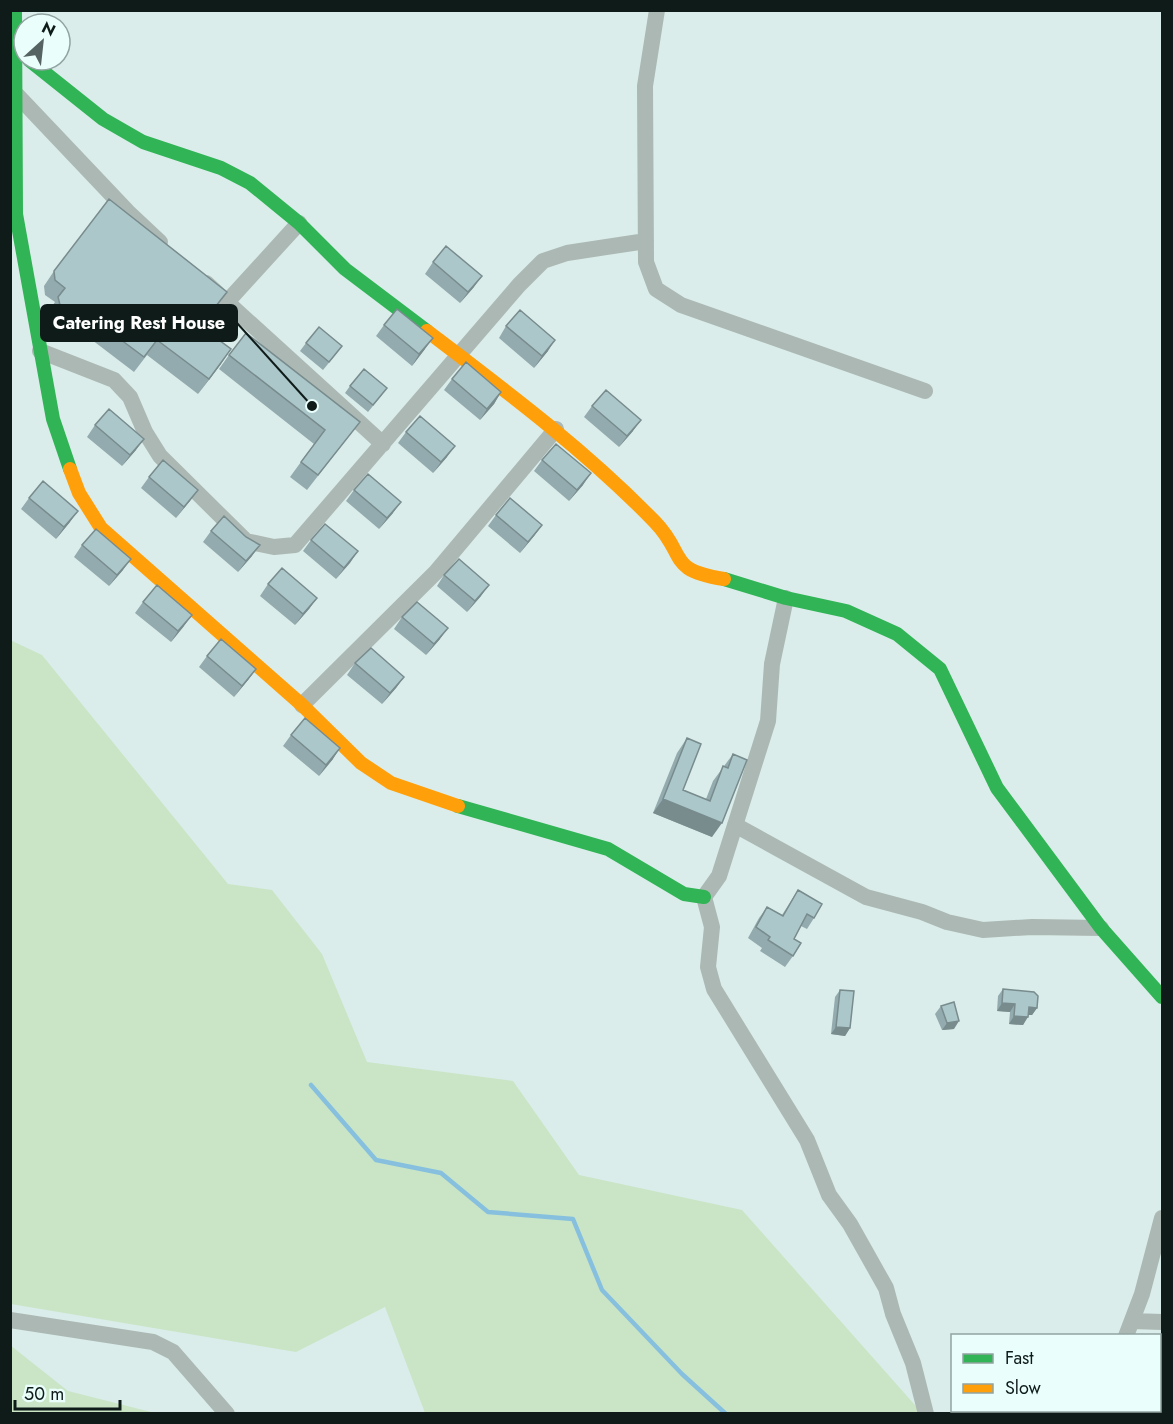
<svg xmlns="http://www.w3.org/2000/svg" width="1173" height="1424" viewBox="0 0 1173 1424" font-family="Jost,sans-serif">
  <style>
    .green { fill: #c9e5c6 }
    .lines { fill: none; stroke-linecap: round; stroke-linejoin: round }
    .stream { stroke: #87c0de; stroke-width: 4.5 }
    .street { stroke: #acb8b3; stroke-width: 16 }
    .fast { stroke: #30b455; stroke-width: 14 }
    .slow { stroke: #ff9f0a; stroke-width: 14 }
    .wall { fill: #93abae }
    .shaded-wall { fill: #788b8d }
    .building { fill: #abc7ca; stroke: #788b8d; stroke-width: 1.5 }
    .leader { fill: none; stroke: #0e1b19; stroke-width: 2 }
    .callout-dot { fill: #0e1b19; stroke: #eafffc; stroke-width: 2 }
    .callout { fill: #0e1b19; stroke: #0e1b19; stroke-width: 2 }
    .callout-label { font-size: 18px; text-anchor: middle; font-weight: bold; fill: #fff }
  </style>
  <rect width="100%" height="100%" fill="#daedea"/>
  <!-- green -->
  <path class="green" d="M10,640L42,655L228,884L272,890L322,954L367,1062L513,1081L579,1175L742,1210L922,1413H425L385,1307L296,1352L11,1304Z
    M10,1345L68,1391L155,1413H11Z"/>
  <g class="lines">
    <!-- stream -->
    <path class="stream" d="M311,1085L376,1160L441,1173L488,1212L573,1219L602,1290L682,1374L726,1414"/>
    <!-- street -->
    <path class="street" d="M657,10L645,86L646,262L656,289L681,305L925,391
      M17,95L128,212L160,242
      M206,283L383,444
      M227,302L299,223
      M40,351L114,380L130,397L145,432L160,456L246,541L274,547L295,545L519,285L543,261L567,253L646,241
      M786,598L772,664L768,721L719,876L704,897L712,927L708,967L714,989L807,1140L829,1195L850,1224L886,1288L893,1314L913,1363L926,1414
      M302,705L436,572L556,429
      M735,825L866,897L922,912L947,922L983,930L1032,927L1101,928
      M10,1320L153,1342L173,1352L227,1414
      M1132,1321L1162,1322
      M1126,1336L1142,1294L1162,1218
      M1095,1414L1096,1410"/>
    <!-- fast -->
    <path class="fast" d="M15,10L16,214L53,419L70,469
      M29,60L103,119L143,142L221,168L250,183L299,223L345,269L427,331
      M724,579L786,598L846,611L897,634L940,669L997,788L1101,928L1162,997
      M458,806L608,849L684,894L704,897"/>
    <!-- slow -->
    <path class="slow" d="M427,331C506,391 585,450 655,522C687,555 666,570 724,579
      M70,469L79,493L101,528L302,705L361,763L391,783L458,806"/>
  </g>
  <!-- wall -->
  <path class="wall" d="M433,262L474,287L460,303L425,274Z
    M54,271L216,306L201,327L221,364L198,394L147,355L134,372L75,327L68,337L50,324L48,312L55,302L45,295L44,286Z
    M384,325L425,349L412,366L376,336Z
    M506,326L548,351L534,368L499,338Z
    M306,343L337,353L323,370L300,351Z
    M229,355L360,422L349,436L307,490L290,477L314,444L219,369Z
    M452,379L501,392L494,404L480,420L444,390Z
    M350,386L382,395L368,412L345,393Z
    M592,406L633,431L619,447L584,417Z
    M95,425L136,450L122,466L87,437Z
    M406,432L447,457L433,473L398,443Z
    M542,460L583,485L569,501L534,471Z
    M149,477L198,490L176,518L141,488Z
    M354,490L393,513L379,529L346,501Z
    M29,498L70,522L56,539L21,509Z
    M496,515L542,525L534,536L520,553L488,526Z
    M211,531L252,556L238,572L203,542Z
    M311,540L358,551L336,579L303,551Z
    M82,545L123,570L109,586L74,557Z
    M444,575L481,596L467,612L437,586Z
    M268,584L317,598L309,609L295,625L260,596Z
    M143,602L184,626L171,642L135,613Z
    M402,617L440,639L426,655L394,629Z
    M207,656L256,669L248,680L234,697L199,667Z
    M355,663L404,677L396,688L382,704L347,675Z
    M291,735L333,759L319,776L283,746Z
    M687,738L683,790L706,799L713,781L733,754L712,837L653,813L677,753Z
    M798,890L814,918L807,929L801,926L794,939L793,956L785,967L760,951L762,948L748,938L759,918L767,907L782,915Z
    M1003,989L1037,1008L1032,1015H1028L1023,1025L1009,1024L1010,1012L997,1011L998,996Z
    M840,990L850,1028L845,1036L831,1034L835,997Z
    M941,1006L954,1029L942,1030L935,1014Z"/>
  <!-- shaded-wall -->
  <path class="shaded-wall" d="M482,276L474,287L460,303L468,292Z
    M433,338L425,349L412,366L419,354Z
    M555,340L548,351L534,368L542,356Z
    M231,349L221,364L198,394Z
    M501,392L494,404L480,420L487,409Z
    M641,420L633,431L619,447L627,436Z
    M144,439L136,450L122,466L130,455Z
    M455,446L447,457L433,473L441,462Z
    M591,473L583,485L569,501L577,490Z
    M198,490L190,501L176,518L184,507Z
    M401,502L393,513L379,529L387,518Z
    M78,511L70,522L56,539L64,527Z
    M542,525L534,536L520,553L528,542Z
    M260,545L252,556L238,572L246,561Z
    M358,551L350,563L336,579L344,568Z
    M131,559L123,570L109,586L117,575Z
    M489,585L481,596L467,612L475,601Z
    M317,598L309,609L295,625L303,614Z
    M192,615L184,626L171,642L178,631Z
    M448,628L440,639L426,655L434,644Z
    M256,669L248,680L234,697L242,686Z
    M404,677L396,688L382,704L390,693Z
    M340,748L333,759L319,776L326,765Z
    M663,799L722,823L712,837L653,813Z
    M1002,1003L1015,1004L1010,1012L997,1011Z
    M1029,1007L1037,1008L1032,1015H1024Z
    M1014,1016L1028,1017L1023,1025L1009,1024Z
    M959,1021L954,1029L942,1030L947,1023Z
    M836,1027L850,1028L845,1036L831,1034Z"/>
  <!-- building -->
  <path class="building" d="M109,199L227,292L200,326L231,349L209,379L157,340L144,357L85,313L78,322L61,309L58,297L65,288L55,280L54,271Z
    M446,246L482,276L468,292L433,262Z
    M397,309L433,338L419,354L384,325Z
    M520,310L555,340L542,356L506,326Z
    M319,327L342,346L329,362L306,343Z
    M246,333L360,422L318,475L301,462L325,430L229,355Z
    M466,362L501,392L487,409L452,379Z
    M364,369L387,388L373,405L350,386Z
    M606,390L641,420L627,436L592,406Z
    M109,409L144,439L130,455L95,425Z
    M420,416L455,446L441,462L406,432Z
    M556,444L591,473L577,490L542,460Z
    M163,460L198,490L184,507L149,477Z
    M368,474L401,502L387,518L354,490Z
    M43,481L78,511L64,527L29,498Z
    M510,498L542,525L528,542L496,515Z
    M224,516L246,537L260,545L246,561L211,531Z
    M325,524L358,551L344,568L311,540Z
    M96,529L131,559L117,575L82,545Z
    M459,559L489,585L475,601L444,575Z
    M282,568L317,598L303,614L268,584Z
    M157,585L192,615L178,631L143,602Z
    M417,602L448,628L434,644L402,617Z
    M221,639L256,669L242,686L207,656Z
    M371,648L404,677L390,693L355,663Z
    M305,718L340,748L326,765L291,735Z
    M687,738L701,744L683,790L710,801L723,766L728,768L733,754L747,760L722,823L663,799Z
    M798,890L822,904L814,918L807,914L794,939L801,943L793,956L768,940L770,937L756,927L767,907L783,916Z
    M1003,989L1034,992L1038,996L1037,1008L1029,1007L1028,1017L1014,1016L1015,1004L1002,1003Z
    M840,990L854,991L850,1028L836,1027Z
    M954,1002L959,1021L947,1023L941,1006Z"/>
  <!-- callouts -->
  <path class="leader" d="M312 406L237 323"/>
  <circle class="callout-dot" cx="312" cy="406" r="6"/>
  <rect class="callout" x="41" y="305" width="196" height="36" rx="6"/>
  <g class="callout-label">
    <text x="139" y="329">Catering Rest House</text>
  </g>
  <!-- border -->
  <rect width="1173" height="1424" fill="none" stroke="#0e1b19" stroke-width="24"/>
  <!-- legend -->
  <rect x="951" y="1334" width="210" height="78" fill="#eafffc" stroke="#92a4a1" stroke-width="1.5"/>
  <rect x="963" y="1354" width="30" height="9" fill="#30b455" stroke="#92a4a1" stroke-width="1.5"/>
  <text x="1005" y="1364" font-size="18" fill="#0e1b19">Fast</text>
  <rect x="963" y="1384" width="30" height="9" fill="#ff9f0a" stroke="#92a4a1" stroke-width="1.5"/>
  <text x="1005" y="1394" font-size="18" fill="#0e1b19">Slow</text>
  <!-- north arrow -->
  <g transform="translate(42 42) rotate(27)"><circle r="28" fill="#eafffc" stroke="#92a4a1" stroke-width="1.5"/>
  <path d="M0-4.5L10 22L0 15L-10 22Z" fill="#556462"/>
  <text y="-9" font-size="16" font-weight="bold" text-anchor="middle" fill="#0e1b19">N</text>
  </g>
  <!-- scale -->
  <path d="M15 1400v9h105v-9" fill="none" stroke="#0e1b19" stroke-width="3"/>
  <text x="24" y="1400" font-size="18" fill="#0e1b19" stroke="#eafffc" stroke-width="4.5" paint-order="stroke">50 m</text>
</svg>
